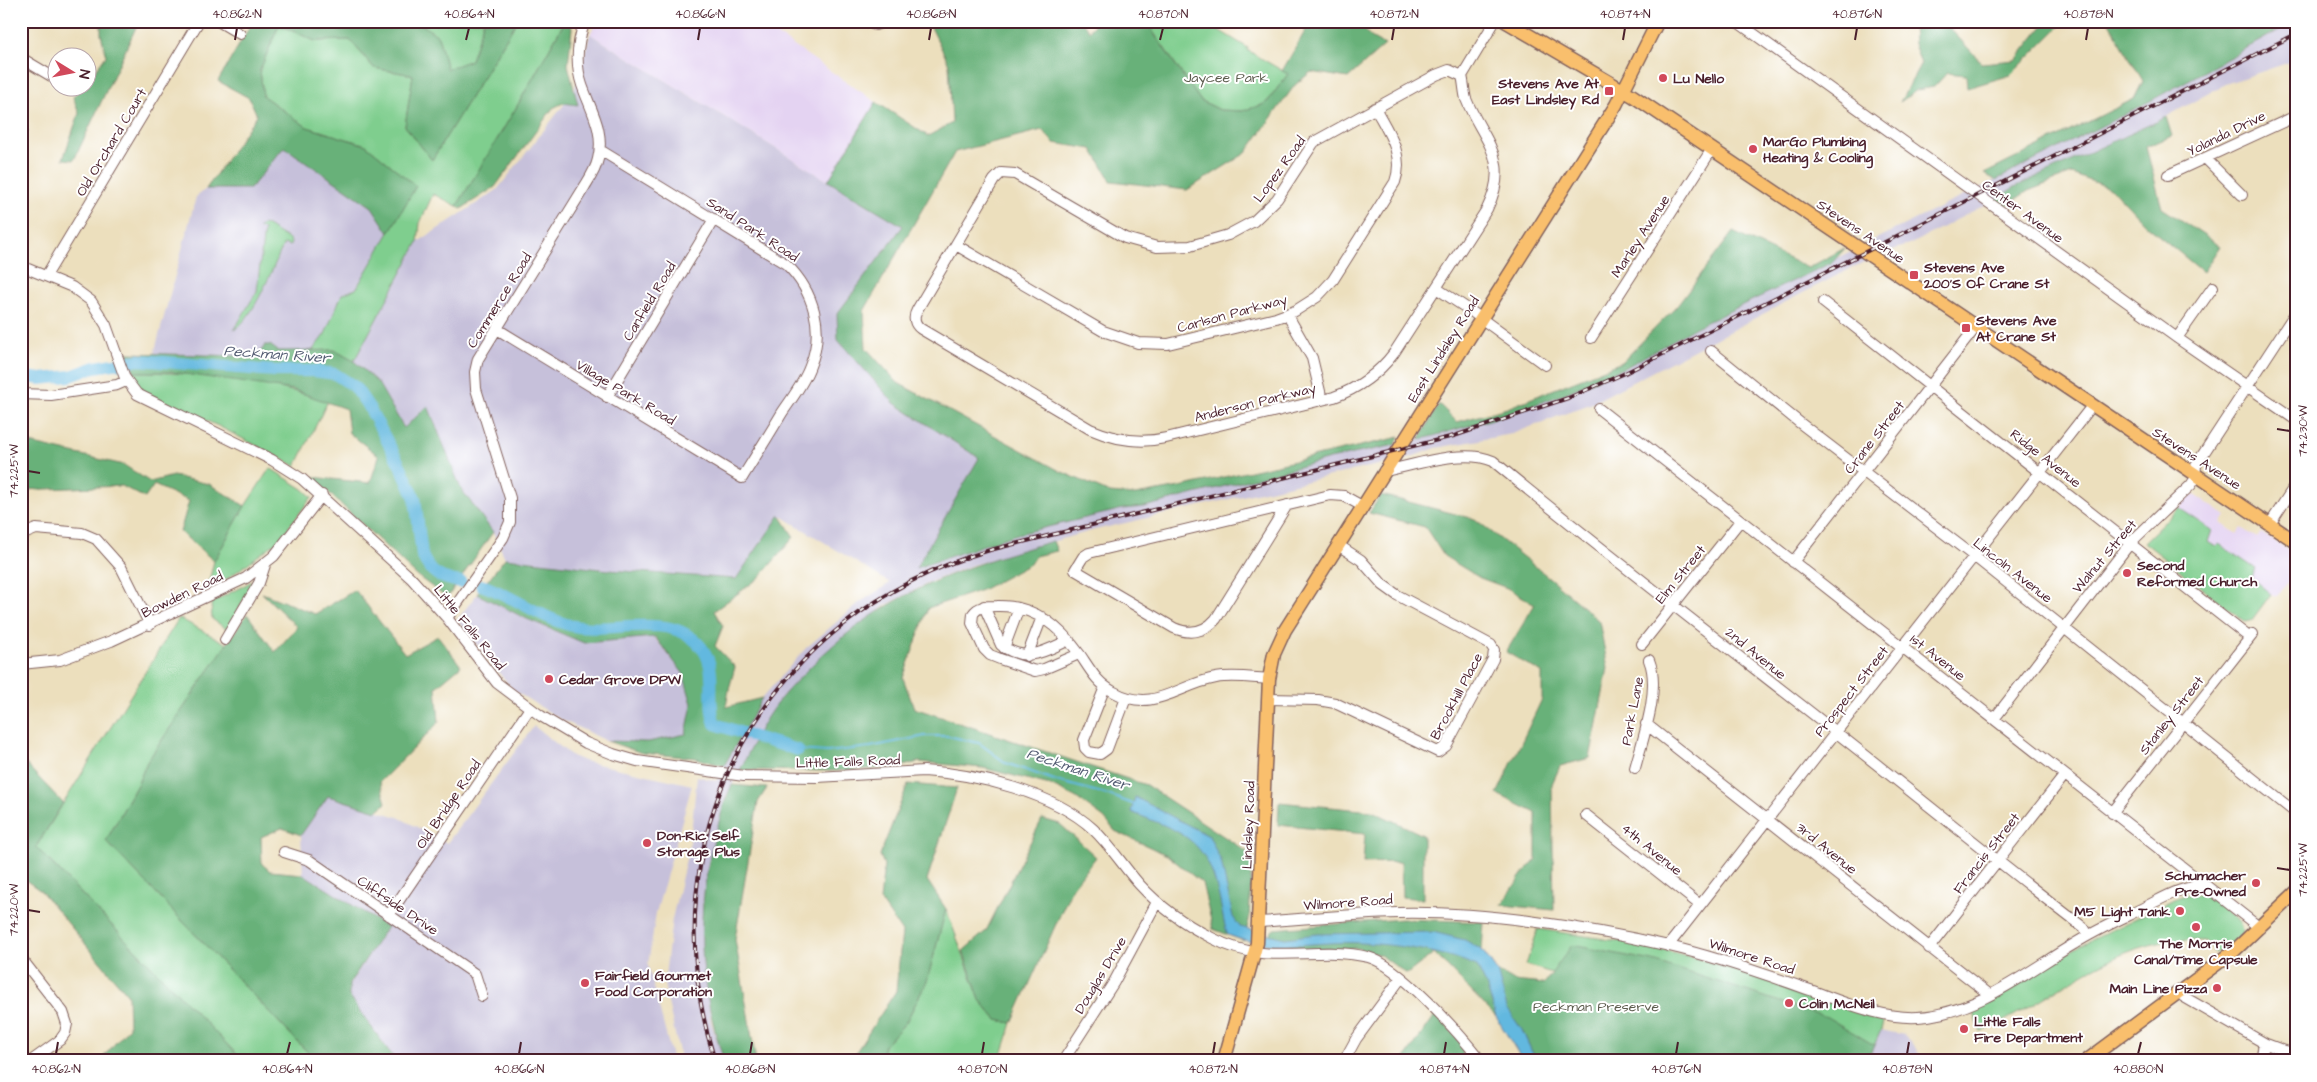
<svg xmlns="http://www.w3.org/2000/svg" width="2317" height="1082" viewBox="0 0 2317 1082" font-family="'Architects Daughter',sans-serif">
  <style>
    .built { fill: #e4d3f2 }
    .industrial { fill: #c6c0da }
    .green { fill: #7fce8e; stroke: #64765c }
    .forest { fill: #67b179; stroke: #586852 }
    .water { fill: #62b8df; stroke: #566c85 }
    .lines { fill: none; stroke-linecap: round; stroke-linejoin: round }
    .stream { stroke: #62b8df; stroke-width: 2 }
    .river { stroke: #62b8df; stroke-width: 12 }
    .minor-casing { stroke: #83625e; stroke-width: 12 }
    .major-casing { stroke: #83625e; stroke-width: 15 }
    .minor { stroke: #fff; stroke-width: 10 }
    .major { stroke: #f9bf6d; stroke-width: 12 }
    .rail-casing { stroke: #4a1f2b; stroke-width: 4 }
    .rail { stroke: #fff; stroke-width: 2; stroke-dasharray: 5.5; stroke-linecap: butt }
    .ticks { fill: none; stroke: #4a1f2b; stroke-width: 2 }
    .poi-dot { fill: #d1495b; stroke: #fff; stroke-width: 2 }
    .labels { text-anchor: middle; stroke-width: 4; stroke-linejoin: round; paint-order: stroke }
    .park-label { font-size: 14px; fill: #5d5c4e; stroke: #fff }
    .poi-label { font-size: 14px; font-weight: bold; fill: #4a1f2b; stroke: #fff; text-anchor: start }
    .street-label { font-size: 14px; fill: #4a1f2b; stroke: #fff }
    .water-label { font-size: 15px; font-style: italic; fill: #545c73; stroke: #fff }
    .neatline { fill: none; stroke: #4a1f2b; stroke-width: 2 }
    .ticks-label { font-size: 12px; text-anchor: middle; fill: #4a1f2b }
  </style>
  <rect width="100%" height="100%" fill="#fff"/>
  <filter id="ink" filterUnits="userSpaceOnUse"><feTurbulence type="fractalNoise" baseFrequency=".02" numOctaves="2"/><feDisplacementMap in="SourceGraphic" scale="10" xChannelSelector="R" yChannelSelector="G"/><feConvolveMatrix kernelMatrix="1 2 1 2 8 2 1 2 1" color-interpolation-filters="sRGB"/></filter>
  <filter id="wash" filterUnits="userSpaceOnUse"><feTurbulence type="fractalNoise" baseFrequency=".0096" numOctaves="4" result="noise"/><feDisplacementMap in="SourceGraphic" scale="20" xChannelSelector="R" yChannelSelector="G"/><feGaussianBlur stdDeviation="1.12" result="paint"/><feColorMatrix in="noise" values="0 0 0 0 0 0 0 0 0 0 0 0 0 0 0 0 0 1.4 0 .05"/><feComposite in="paint" operator="in"/></filter>
  <g filter="url(#wash)">
    <rect width="100%" height="100%" fill="#ecdfbd"/>
    <!-- built -->
    <path class="built" d="M597,21H757L876,102L828,181L590,34Z
      M2194,494L2226,516L2221,523L2237,534L2241,528L2257,538L2261,533L2296,555V570L2278,596L2270,594L2251,621L2245,622L2144,542Z"/>
    <!-- industrial -->
    <path class="industrial" d="M2296,21V60L2225,84L2166,117L2013,188L1996,199L1909,245L1882,253L1828,280L1590,404L1512,434L1436,448L1408,458L1095,530L1022,550L972,565L932,581L884,606L783,695L771,712L726,796L708,863L702,906V957L711,1022L724,1061H681L664,984L672,919L690,842L697,776L716,781L762,698L806,648L859,603L890,583L780,515L736,579L609,570L505,558L493,532L461,489L428,406L404,428L378,383L354,361L418,242L497,190L574,92L590,34L828,181L903,226L837,314L894,403L979,458L917,567L1014,535L1123,509L1144,507L1330,459L1419,440L1500,417L1559,396L1628,366L1696,327L1996,180L2141,106Z
      M284,147L372,207L389,233L356,289L342,294L325,334L312,351H278L270,345L259,354L245,356L154,354L196,197L206,189H250Z
      M477,594L527,619L584,643L654,637L683,673L692,704L686,734L648,742L607,741L562,720L513,690L457,620Z
      M534,726L572,756L584,761L692,785L656,913L648,965L673,1061H396L349,996V985L387,927L303,874L301,835L328,796L398,817L447,843Z
      M1881,1030L1904,1035L1925,1061H1867Z"/>
    <!-- green -->
    <path class="green" d="M417,21H484L471,60L447,70L438,36Z
      M517,21H565L516,108L457,206L433,194L420,223L418,242L354,361L334,350L312,351L325,334L342,294L356,289L416,186L366,145L307,127L263,96L260,70L279,25L315,41L350,40L374,68L413,75L405,126L432,160Z
      M1159,21H1204L1248,48L1247,50L1288,74L1268,101L1262,105L1242,111L1220,110L1200,100L1152,30Z
      M264,224L290,240L291,243L290,246L284,244C273,266 255,317 234,330L257,291L264,229L258,228Z
      M134,372C197,372 268,382 328,401L296,466L218,426L146,393L134,383Z
      M270,468L303,489L312,497L278,541L227,579L208,586L214,561L245,506Z
      M2179,508L2212,530L2208,542L2216,547L2219,544L2256,569L2251,578L2271,594L2251,621L2245,622L2144,542Z
      M254,580L228,630L212,619L211,603Z
      M179,618L227,644L147,762L139,781L106,841L316,1061H243L36,847Z
      M2189,894C2194,895 2200,894 2204,896C2214,899 2244,921 2242,932C2240,941 2222,948 2215,953L2205,941C2191,941 2176,939 2163,942C2094,955 2044,1005 1981,1032L1972,1008L2081,945L2179,897Z
      M946,909L980,1000L997,1020L1012,1023L1001,1058L999,1061H880L884,1046L906,1022L927,981Z
      M1538,929L1644,945L1704,960L1884,1018L1881,1030L1867,1061L1504,981L1544,984L1552,973L1526,965Z"/>
    <!-- forest -->
    <path class="forest" d="M101,21H139L74,160L63,159L79,113L73,97L81,88H88V80L106,56L101,34Z
      M253,21H417L438,36L447,69L471,60L484,21H517L432,160L405,126L413,75L374,68L350,40L315,41L279,25L260,70L263,96L307,127L366,145L416,186L389,233L372,207L284,147L250,189H206L257,115L249,98L218,81Z
      M565,21H569L572,28L568,65L578,105L563,103L553,108L495,187L461,209L457,206L516,108Z
      M928,21H1082L1089,31L1097,21H1159L1152,31L1200,100L1220,110L1242,111L1262,105L1268,101L1288,74L1282,71L1311,21H1356L1371,37L1385,45L1348,78L1311,72L1295,85L1246,153L1187,190L1111,181L1092,149L1054,143L1042,130L955,152L864,311L866,348L898,383L1060,471L1110,493L1135,495L1180,487L1400,437L1395,445L1330,459L1144,507L1123,509L1014,535L916,568L979,458L894,403L838,340L837,314L903,226L828,181L876,102L928,136L952,123L949,64Z
      M1910,21H1943L1982,63L2016,60L2047,21H2065L2011,75L1967,88L1966,75L1947,73L1934,87L1917,90L1900,102L1921,64L1914,44L1913,24Z
      M2108,21H2296L2141,106L1996,180L1984,174L2134,99L2143,81Z
      M2166,117L2172,136L2146,147L2162,208L2220,246L2203,272L2146,225L2112,189L2072,174L2028,191L2007,205L1996,199L2013,188Z
      M1733,232L1808,268L1845,248L1833,262L1696,327L1628,366L1559,396L1500,417L1419,440L1439,404L1457,422L1507,408L1622,362L1677,306Z
      M265,345H270L278,351L334,350L354,361L378,383L404,428L428,406L461,489L493,532L447,598L416,575L312,477L370,483L379,456L349,433L346,409L293,390L172,372H134L128,353L245,356L259,354Z
      M21,441L124,465L150,482L173,476L209,484L245,506L214,561L180,532L189,501L154,485L145,498L122,486L21,490Z
      M1381,495L1475,519L1551,579L1599,621L1608,668L1590,758L1560,766L1552,784L1554,910L1502,905L1520,877L1536,859V813L1497,794L1542,699V673L1506,652L1535,604L1507,588L1480,578L1444,556L1425,527L1369,513Z
      M780,515L794,537L759,578L714,611L723,626L715,646L735,667L729,689L726,707L762,698L724,766L696,758L642,753L607,741L648,742L686,734L692,704L683,673L655,637L584,643L527,619L477,594L505,558L609,570L736,579Z
      M1053,541L1057,551L1035,556L1030,564L982,590L928,608L903,678L914,708L1146,785L1252,855L1249,920L1244,941L1213,929L1202,883L1167,855L1115,831L1104,818L1075,797L1050,785L983,768L919,762L899,767L836,771L740,770C750,751 759,728 772,710C782,695 795,683 807,670C879,596 956,568 1053,541Z
      M355,590L405,654L438,636L461,666L436,687L439,722L380,782L386,803L377,811L328,796L301,835L282,828L261,837L262,864L270,871L303,874L387,927L349,984V996L396,1061H316L106,841L139,781L147,762L247,614L275,652L297,627L262,593L315,614Z
      M21,759L63,803L36,847L243,1061H100L129,1027L128,995L41,891L21,877Z
      M908,784L957,788L927,880L946,909L927,981L906,1022L884,1046L880,1061H850L896,991L902,932L880,900L884,865L880,855Z
      M732,785L767,788L758,802L735,939L756,1061H724C698,982 694,912 716,832C721,816 724,800 732,785Z
      M1279,802L1372,811L1423,835V899L1402,897L1401,862L1363,863L1365,834L1278,825Z
      M1042,819L1060,824L1096,857L1072,888L1012,1023L997,1020L980,1000L963,951L986,931Z
      M1402,919L1484,922L1482,950L1497,971L1514,981L1544,984L1572,945L1653,961L1827,1017L1874,1045L1867,1061H1543L1532,1052L1522,1030L1496,1017L1434,953L1407,974L1380,955L1356,948L1272,949L1268,945L1269,934L1274,929Z
      M1436,1014L1465,1046L1460,1061H1403Z"/>
    <!-- water -->
    <path class="water" d="M1135,797L1209,836L1221,861L1233,917L1240,927L1285,938L1317,934L1433,932L1465,940L1482,950L1497,971L1507,1008L1522,1030L1532,1052L1543,1061H1523L1496,1017L1487,987L1477,966C1441,951 1400,945 1361,943C1312,940 1277,954 1228,935C1223,922 1222,910 1219,897C1206,837 1183,833 1131,812Z"/>
    <g class="lines">
      <!-- stream -->
      <path class="stream" d="M798,750L827,752L870,747L925,736H948L979,743L1006,763L1057,781L1109,795L1135,805"/>
      <!-- river -->
      <path class="river" d="M21,376L40,379L71,376L95,367L139,360L275,371H314L335,374L355,387L370,409L401,467L415,498L422,555C430,574 441,579 461,582
        M481,585C513,595 547,623 579,627C618,632 677,610 704,651C718,673 706,701 715,724L745,734
        M751,736L798,750"/>
    </g>
  </g>
  <g filter="url(#ink)">
    <g class="lines">
      <!-- minor casing -->
      <g class="minor-casing">
        <path id="minor" d="M218,21L240,34
          M865,21L875,25L886,21
          M1736,21L2177,338L2296,420
          M21,58L58,80
          M1449,70L1462,76C1464,83 1464,92 1466,99C1483,141 1512,159 1487,209L1394,353C1378,374 1359,388 1334,397L1166,438C1139,444 1115,440 1090,429L921,329C914,324 913,317 917,310L994,180L1001,173L1015,174L1125,238L1157,247L1190,246L1228,235L1254,221L1277,199L1314,142L1436,75Z
          M1462,76L1495,21
          M21,131L22,129
          M2206,159L2242,195
          M2168,175L2296,116
          M956,245L1103,331L1138,343L1168,344L1276,318L1295,311L1317,297L1333,280L1395,182C1405,154 1388,132 1375,108
          M21,266L72,287L91,301L106,325L125,378L137,394L272,460L302,479L411,578L447,618L497,683L541,716L586,743L613,754L637,761L744,776L817,777L924,771C977,774 1054,793 1093,829C1111,846 1123,866 1139,884C1159,906 1186,925 1212,938C1268,968 1314,944 1368,957C1399,965 1460,1034 1481,1061
          M46,276L199,21
          M1436,288L1471,311L1545,365
          M1823,302L2250,638
          M1287,314L1312,358L1322,400
          M497,329L742,478C755,457 769,435 782,413C792,398 804,383 810,366C825,330 814,291 786,264L600,150
          M1591,338L1712,149
          M2177,338L2213,287
          M1711,351L1800,423L1975,557L2296,813
          M21,394L51,395L117,385L126,381
          M607,397L714,219
          M1599,409L2260,928
          M1384,471C1416,465 1463,448 1493,461C1606,554 1722,643 1837,733C1920,798 2000,864 2084,928L2088,935
          M1287,505L1216,619C1205,632 1190,635 1174,628L1075,570L1083,557L1089,553L1330,495L1344,496L1362,506
          M2270,524L2296,484
          M21,535L36,529L82,533L96,539L121,567L150,625
          M1793,562L1976,327
          M984,606L1001,645C1026,664 1045,651 1069,640
          M447,618L503,538L510,522V498L476,389L475,372L478,359L585,186C590,178 596,169 598,159C605,131 591,111 582,85C575,64 577,42 585,21
          M225,640L259,583L265,565
          M1642,644L1740,521
          M1004,648L1019,608
          M1079,654L1044,669L1035,671L1000,659L990,655L984,649L972,623L973,614C978,606 987,606 997,606C1035,605 1060,627 1081,656C1091,671 1098,684 1114,692C1154,714 1179,684 1216,678C1233,675 1252,678 1269,679
          M1027,656L1042,617
          M21,664L60,660L111,641L246,578L274,556L322,495
          M1105,687L1084,740L1085,748L1089,752L1100,754L1107,749L1126,698
          M1268,699L1318,700L1335,703L1438,752L1446,746L1493,659L1494,650L1491,645L1397,595L1383,585L1361,560L1338,545
          M1994,719L2131,542L2191,485L2195,479L2196,465L2296,312
          M1646,724L1990,995
          M1635,768C1643,738 1661,689 1649,660
          M2112,813L2253,634
          M1586,815L1700,905
          M284,852L309,860L475,974L482,996
          M389,915L530,708
          M1259,922C1305,919 1351,914 1398,913C1482,911 1587,927 1669,946C1716,957 1762,973 1807,989C1842,1001 1880,1019 1918,1017C1977,1013 2025,973 2074,944C2096,930 2121,919 2145,907C2163,898 2184,885 2205,886
          M1668,946L2092,406
          M1929,948L2064,776
          M21,958L63,1012L67,1024L65,1033L60,1040L31,1061
          M2179,992L2184,997L2266,1044L2296,1055
          M1063,1061L1114,982L1157,902
          M1344,1061L1356,1039L1401,978
          M2261,1061L2264,1043"/>
      </g>
      <!-- major casing -->
      <g class="major-casing">
        <path id="major" d="M1505,21L1633,96L2296,542
          M1224,1061L1257,943L1269,679L1274,654L1285,630L1616,105L1658,21
          M2086,1061L2233,952L2296,892"/>
      </g>
      <!-- minor -->
      <use href="#minor" class="minor"/>
      <!-- major -->
      <use href="#major" class="major"/>
      <!-- rail casing -->
      <g class="rail-casing">
        <path id="rail" d="M715,1061C644,836 764,616 990,550L1454,436L1568,398L1623,374L1727,322L2296,34"/>
      </g>
      <!-- rail -->
      <use href="#rail" class="rail"/>
    </g>
  </g>
  <!-- ticks -->
  <path class="ticks" d="M235,40L237,28M466,40L469,28M698,40L700,28M929,40L931,28M1160,40L1163,28M1392,40L1394,28M1623,40L1625,28M1855,40L1857,28M2086,40L2088,28M2277,429L2290,431M28,471L40,473M2277,868L2290,870M28,910L40,912M56,1054L58,1042M287,1054L290,1042M519,1054L521,1042M750,1054L752,1042M982,1054L984,1042M1213,1054L1215,1042M1444,1054L1446,1042M1676,1054L1678,1042M1907,1054L1909,1042M2138,1054L2141,1042"/>
  <!-- markers -->
  <g class="poi-dot">
    <circle cx="1663" cy="78" r="5"/>
    <rect x="1604" y="86" width="10" height="10" rx="2.5"/>
    <circle cx="1753" cy="149" r="5"/>
    <rect x="1909" y="270" width="10" height="10" rx="2.5"/>
    <rect x="1961" y="323" width="10" height="10" rx="2.5"/>
    <circle cx="2127" cy="573" r="5"/>
    <circle cx="549" cy="679" r="5"/>
    <circle cx="647" cy="843" r="5"/>
    <circle cx="2256" cy="883" r="5"/>
    <circle cx="2180" cy="911" r="5"/>
    <circle cx="2196" cy="927" r="5"/>
    <circle cx="585" cy="983" r="5"/>
    <circle cx="2217" cy="988" r="5"/>
    <circle cx="1789" cy="1003" r="5"/>
    <circle cx="1964" cy="1029" r="5"/>
  </g>
  <g class="labels">
    <!-- park labels -->
    <g class="park-label">
      <text x="1226" y="82">Jaycee Park</text>
      <text x="1596" y="1011">Peckman Preserve</text>
    </g>
    <!-- poi labels -->
    <g class="poi-label">
      <text x="1673" y="83">Lu Nello</text>
      <text x="1599" y="88" text-anchor="end">Stevens Ave At<tspan x="1599" dy="16">East Lindsley Rd</tspan></text>
      <text x="1763" y="146">MarGo Plumbing<tspan x="1763" dy="16">Heating &amp; Cooling</tspan></text>
      <text x="1924" y="272">Stevens Ave<tspan x="1924" dy="16">200'S Of Crane St</tspan></text>
      <text x="1976" y="325">Stevens Ave<tspan x="1976" dy="16">At Crane St</tspan></text>
      <text x="2137" y="570">Second<tspan x="2137" dy="16">Reformed Church</tspan></text>
      <text x="559" y="684">Cedar Grove DPW</text>
      <text x="657" y="840">Don-Ric Self<tspan x="657" dy="16">Storage Plus</tspan></text>
      <text x="2246" y="880" text-anchor="end">Schumacher<tspan x="2246" dy="16">Pre-Owned</tspan></text>
      <text x="2170" y="916" text-anchor="end">M5 Light Tank</text>
      <text x="2196" y="948" text-anchor="middle">The Morris<tspan x="2196" dy="16">Canal/Time Capsule</tspan></text>
      <text x="595" y="980">Fairfield Gourmet<tspan x="595" dy="16">Food Corporation</tspan></text>
      <text x="2207" y="993" text-anchor="end">Main Line Pizza</text>
      <text x="1799" y="1008">Colin McNeil</text>
      <text x="1974" y="1026">Little Falls<tspan x="1974" dy="16">Fire Department</tspan></text>
    </g>
    <!-- street labels -->
    <g class="street-label">
      <text transform="translate(2226 133) rotate(-26)" y="5">Yolanda Drive</text>
      <text transform="translate(111 142) rotate(-59)" y="5">Old Orchard Court</text>
      <text transform="translate(1279 169) rotate(-54)" y="5">Lopez Road</text>
      <text transform="translate(2023 211) rotate(36)" y="5">Center Avenue</text>
      <text transform="translate(753 229) rotate(33)" y="5">Sand Park Road</text>
      <text transform="translate(1861 231) rotate(34)" y="5">Stevens Avenue</text>
      <text transform="translate(1640 236) rotate(-57)" y="5">Marley Avenue</text>
      <text transform="translate(499 300) rotate(-58)" y="5">Commerce Road</text>
      <text transform="translate(649 301) rotate(-59)" y="5">Canfield Road</text>
      <text transform="translate(1232 313) rotate(-15)" y="5">Carlson Parkway</text>
      <text transform="translate(1443 349) rotate(-58)" y="5">East Lindsley Road</text>
      <text transform="translate(626 392) rotate(31)" y="5">Village Park Road</text>
      <text transform="translate(1255 402) rotate(-14)" y="5">Anderson Parkway</text>
      <text transform="translate(1874 437) rotate(-52)" y="5">Crane Street</text>
      <text transform="translate(2046 458) rotate(38)" y="5">Ridge Avenue</text>
      <text transform="translate(2197 458) rotate(33)" y="5">Stevens Avenue</text>
      <text transform="translate(2104 556) rotate(-50)" y="5">Walnut Street</text>
      <text transform="translate(2013 570) rotate(38)" y="5">Lincoln Avenue</text>
      <text transform="translate(1680 574) rotate(-51)" y="5">Elm Street</text>
      <text transform="translate(182 594) rotate(-26)" y="5">Bowden Road</text>
      <text transform="translate(470 627) rotate(51)" y="5">Little Falls Road</text>
      <text transform="translate(1756 653) rotate(39)" y="5">2nd Avenue</text>
      <text transform="translate(1938 657) rotate(38)" y="5">1st Avenue</text>
      <text transform="translate(1851 691) rotate(-52)" y="5">Prospect Street</text>
      <text transform="translate(1456 696) rotate(-62)" y="5">Brookhill Place</text>
      <text transform="translate(1632 711) rotate(-79)" y="5">Park Lane</text>
      <text transform="translate(2171 715) rotate(-52)" y="5">Stanley Street</text>
      <text transform="translate(848 761) rotate(-2)" y="5">Little Falls Road</text>
      <text transform="translate(448 804) rotate(-56)" y="5">Old Bridge Road</text>
      <text transform="translate(1248 825) rotate(-88)" y="5">Lindsley Road</text>
      <text transform="translate(1827 848) rotate(39)" y="5">3rd Avenue</text>
      <text transform="translate(1652 849) rotate(39)" y="5">4th Avenue</text>
      <text transform="translate(1986 853) rotate(-52)" y="5">Francis Street</text>
      <text transform="translate(1348 902) rotate(-4)" y="5">Wilmore Road</text>
      <text transform="translate(398 905) rotate(34)" y="5">Cliffside Drive</text>
      <text transform="translate(1752 956) rotate(18)" y="5">Wilmore Road</text>
      <text transform="translate(1100 975) rotate(-59)" y="5">Douglas Drive</text>
    </g>
    <!-- water labels -->
    <g class="water-label">
      <text transform="translate(277 354) rotate(4)" y="5">Peckman River</text>
      <text transform="translate(1078 769) rotate(18)" y="5">Peckman River</text>
    </g>
  </g>
  <!-- margin -->
  <rect width="2317" height="1082" fill="none" stroke="#fff" stroke-width="55"/>
  <!-- north arrow -->
  <g transform="translate(72 72) rotate(100)"><circle r="24" fill="#ffffff" stroke="#b7a5aa"/>
  <path d="M0-4L9 19L0 12L-9 19Z" fill="#d1495b"/>
  <text y="-8" font-size="14" font-weight="bold" text-anchor="middle" fill="#4a1f2b">N</text>
  </g>
  <rect x="28" y="28" width="2262" height="1026" class="neatline"/>
  <g class="ticks-label">
    <text x="237" y="18">40.862°N</text>
    <text x="469" y="18">40.864°N</text>
    <text x="700" y="18">40.866°N</text>
    <text x="931" y="18">40.868°N</text>
    <text x="1163" y="18">40.870°N</text>
    <text x="1394" y="18">40.872°N</text>
    <text x="1625" y="18">40.874°N</text>
    <text x="1857" y="18">40.876°N</text>
    <text x="2088" y="18">40.878°N</text>
    <text transform="translate(2303 431) rotate(-90)" y="4">74.230°W</text>
    <text transform="translate(14 471) rotate(-90)" y="4">74.225°W</text>
    <text transform="translate(2303 870) rotate(-90)" y="4">74.225°W</text>
    <text transform="translate(14 910) rotate(-90)" y="4">74.220°W</text>
    <text x="56" y="1073">40.862°N</text>
    <text x="287" y="1073">40.864°N</text>
    <text x="519" y="1073">40.866°N</text>
    <text x="750" y="1073">40.868°N</text>
    <text x="982" y="1073">40.870°N</text>
    <text x="1213" y="1073">40.872°N</text>
    <text x="1444" y="1073">40.874°N</text>
    <text x="1676" y="1073">40.876°N</text>
    <text x="1907" y="1073">40.878°N</text>
    <text x="2138" y="1073">40.880°N</text>
  </g>
</svg>
